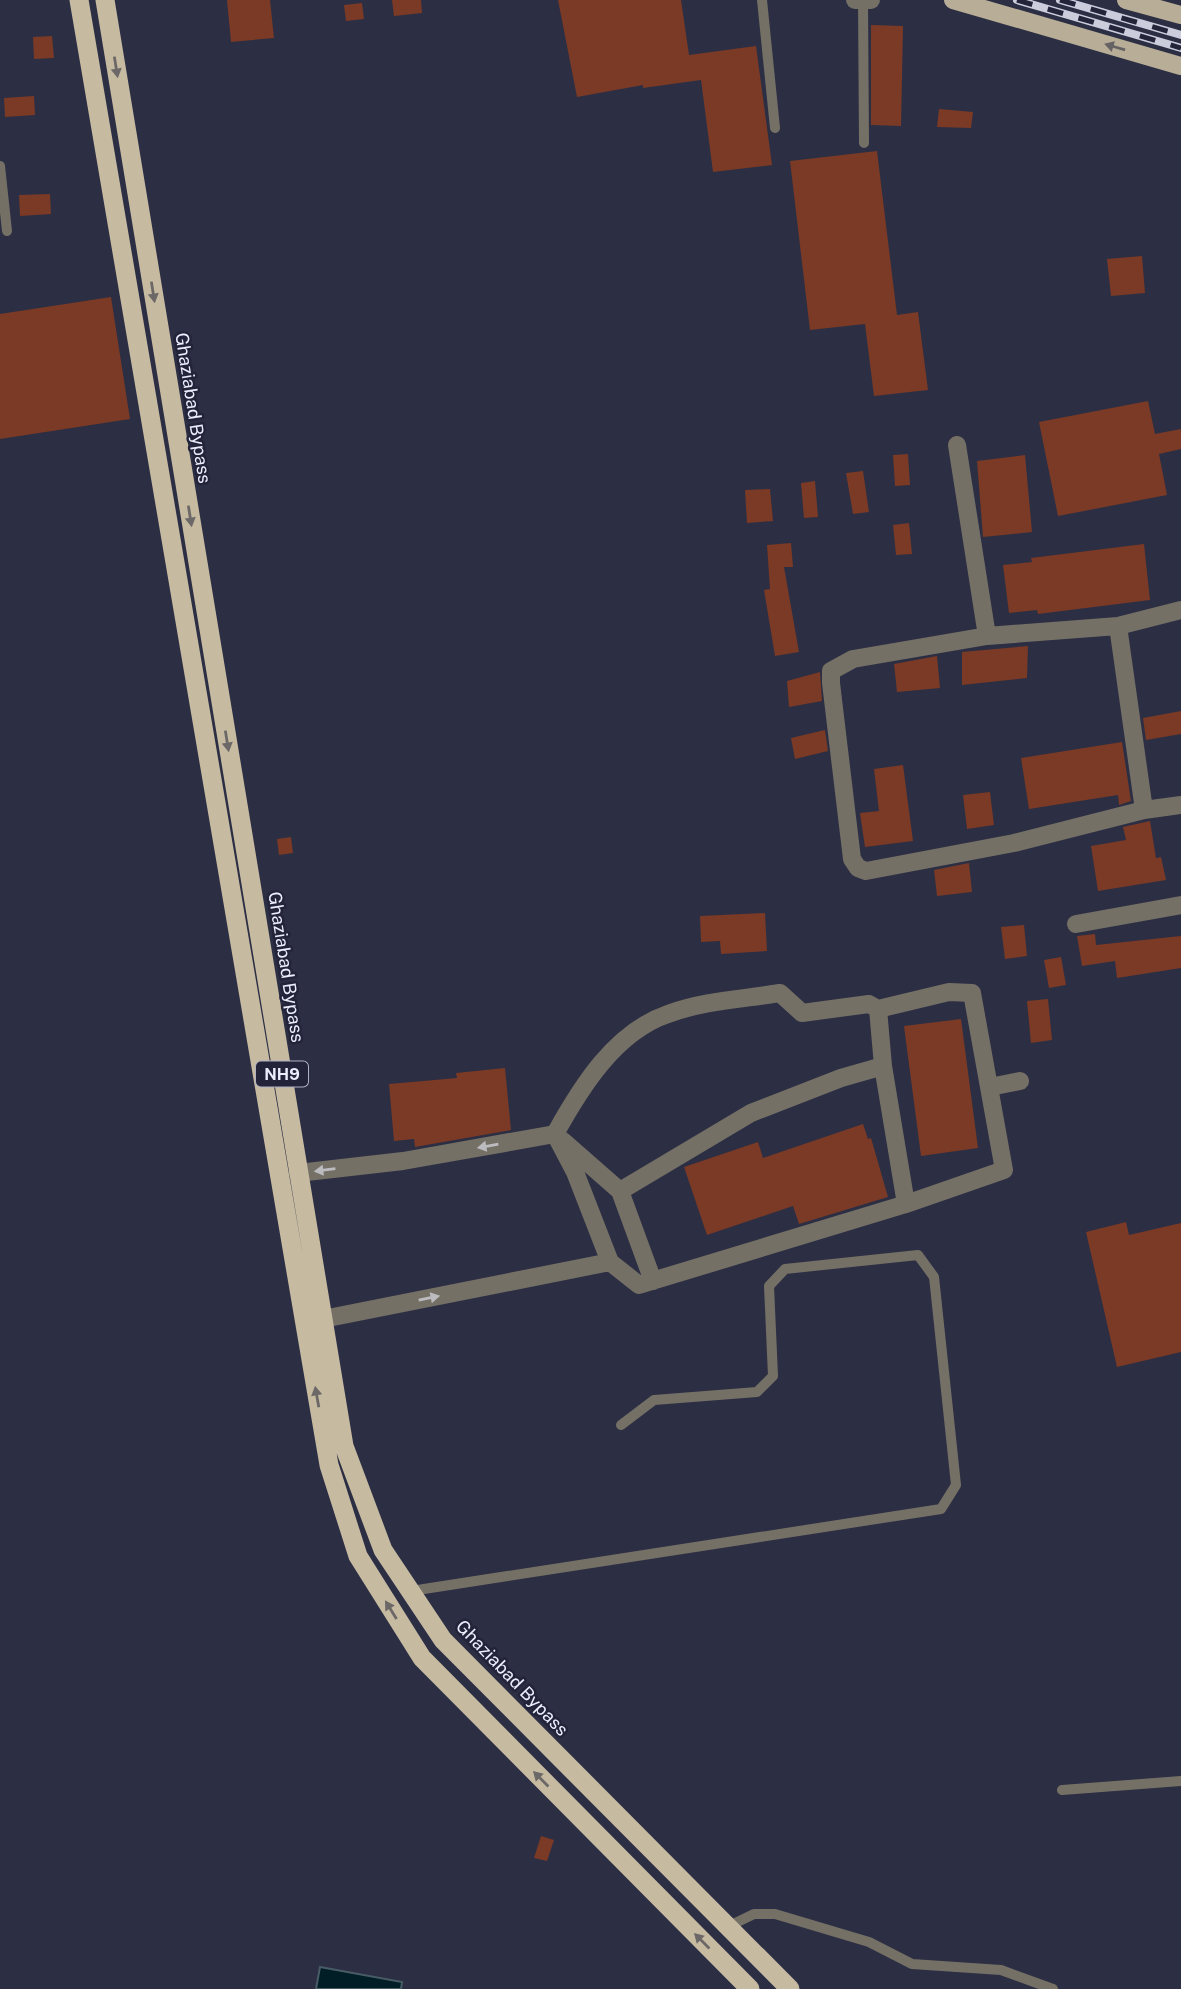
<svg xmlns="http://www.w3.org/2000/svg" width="1181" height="1989" viewBox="0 0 1181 1989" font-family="'Public Sans',sans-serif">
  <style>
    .water { fill: #011e26; stroke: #485c66; stroke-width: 2 }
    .building { fill: #7a3a25 }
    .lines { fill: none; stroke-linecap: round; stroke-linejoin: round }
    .service { stroke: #757065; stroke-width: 10 }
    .minor { stroke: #757065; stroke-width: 18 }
    .tertiary { stroke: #757065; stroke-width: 18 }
    .primary { stroke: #b8ae97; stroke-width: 18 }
    .trunk { stroke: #c6baa1; stroke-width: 19 }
    .rail-casing { stroke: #cbcddd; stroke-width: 8 }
    .rail { stroke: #23243a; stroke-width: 5; stroke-dasharray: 16; stroke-linecap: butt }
    .oneway { fill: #666264 }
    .oneway2 { fill: #6c6868 }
    .oneway3 { fill: #bcbcc0 }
    .labels { text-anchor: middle; stroke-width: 5; stroke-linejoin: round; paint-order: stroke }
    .shield { fill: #23243a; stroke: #b0b1c2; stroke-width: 2 }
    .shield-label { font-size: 16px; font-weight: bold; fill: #eceefd }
    .street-label { font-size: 18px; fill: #eceefd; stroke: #23243a }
  </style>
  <rect width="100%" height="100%" fill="#2c2e44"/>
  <!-- water -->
  <path class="water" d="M320,1967L402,1982L401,1989H316Z"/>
  <!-- building -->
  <path class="building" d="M227,0H270L274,38L231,42Z
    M392,0H421L422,13L394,16Z
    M558,0H681L689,55L756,46L772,165L713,172L701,80L643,88V85L577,97Z
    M362,3L364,19L346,21L344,5Z
    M871,25L903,26L901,126L871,125Z
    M52,36L54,58L34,59L33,37Z
    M34,96L35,115L5,117L4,98Z
    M939,109L973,112L971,128L937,127Z
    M877,151L897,315L918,312L928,390L874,396L865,324L810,330L790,161Z
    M50,194L51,214L20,216L19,195Z
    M1142,256L1145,293L1111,296L1107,259Z
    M111,297L130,419L0,439V314Z
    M1148,401L1155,434L1181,429V449L1159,454L1167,495L1058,516L1039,422Z
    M908,454L910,485L895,486L893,455Z
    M1025,455L1032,532L983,537L977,461Z
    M863,471L869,512L853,514L846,473Z
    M815,481L818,517L804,518L801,483Z
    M770,489L773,521L747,523L745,490Z
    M909,523L912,554L896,555L893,525Z
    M791,543L793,567H784L799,652L775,656L764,590L770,589L767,545Z
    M1144,544L1150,600L1038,614L1037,610L1009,613L1003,565L1032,562L1031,558Z
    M1028,646L1027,678L962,685V652Z
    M937,656L940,688L897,692L894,664Z
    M820,672L822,701L789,707L787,681Z
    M1181,711V734L1146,740L1143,718Z
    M825,730L828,751L795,759L791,738Z
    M1122,742L1131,801L1119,805L1118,795L1029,809L1021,758Z
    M903,765L913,841L865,847L860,813L879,811L874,769Z
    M990,792L994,825L967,829L963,795Z
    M1150,821L1156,858L1161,857L1166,880L1098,891L1091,846L1126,840L1123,827Z
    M291,837L293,853L279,855L277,839Z
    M969,863L972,892L937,896L934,870Z
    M765,913L767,951L721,954L720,941L701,942L700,916Z
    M1024,925L1027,956L1005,959L1001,927Z
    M1095,934L1096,945L1181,936V968L1117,978L1115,961L1082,966L1077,936Z
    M1061,957L1066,985L1049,988L1044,960Z
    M1048,999L1052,1040L1031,1043L1027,1001Z
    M961,1019L978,1148L921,1156L904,1026Z
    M505,1068L511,1130L415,1147L414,1139L394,1141L389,1084L457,1078L456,1073Z
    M863,1124L868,1139L871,1138L888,1197L799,1224L793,1206L707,1235L684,1167L758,1142L763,1158Z
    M1126,1222L1129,1235L1181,1223V1352L1117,1367L1086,1232Z
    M541,1836L554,1840L547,1861L534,1858Z"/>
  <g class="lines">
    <!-- service -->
    <path class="service" d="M762,0L775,128
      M863,2L864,143
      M0,166L7,231
      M411,1591L941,1509L956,1485L934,1277L918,1255L785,1269L769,1286L773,1376L757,1392L654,1400L621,1425
      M1062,1790L1181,1781
      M727,1927L754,1914H775L869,1942L912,1964L1001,1970L1053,1989"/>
    <!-- minor -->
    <path class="minor" d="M957,445L987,636
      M1181,610L1118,626L987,636L853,659L831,671V683L852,859L858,868L866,871L1014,843L1144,810L1181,805
      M1118,626L1144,810
      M1076,924L1181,905
      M780,993L802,1013L869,1004L878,1009L883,1066L906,1204L639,1285L610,1262L575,1172L555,1134C581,1087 615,1032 668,1014C703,1001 743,999 780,993Z
      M878,1009L949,992L972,993L1004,1170L906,1204
      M990,1087L1020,1081
      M563,1141L620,1191
      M298,1173L403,1161L555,1134
      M653,1281L620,1191L751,1113L841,1078L883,1066
      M323,1319L610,1262"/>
    <!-- tertiary -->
    <path class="tertiary" d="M855,0H871"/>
    <!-- primary -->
    <path class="primary" d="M953,0L1181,66
      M1126,0L1181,15"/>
    <!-- trunk -->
    <path class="trunk" d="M79,0L329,1465L358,1556L422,1658L750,1989
      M105,0L344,1446L383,1550L443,1640L790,1989"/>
    <!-- rail casing -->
    <g class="rail-casing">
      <path id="rail" d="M1017,0L1181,48
        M1060,0L1181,35"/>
    </g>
    <!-- rail -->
    <use href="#rail" class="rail"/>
  </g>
  <!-- one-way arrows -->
  <defs><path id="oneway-solid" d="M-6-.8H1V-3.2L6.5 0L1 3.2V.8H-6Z" transform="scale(1.75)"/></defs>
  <use class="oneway" href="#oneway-solid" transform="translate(1115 47) rotate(-164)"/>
  <g class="oneway2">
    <use href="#oneway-solid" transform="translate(116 67) rotate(81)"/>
    <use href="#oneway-solid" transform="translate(153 292) rotate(81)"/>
    <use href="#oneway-solid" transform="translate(190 516) rotate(81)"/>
    <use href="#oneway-solid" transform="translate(227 741) rotate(81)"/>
    <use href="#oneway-solid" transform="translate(317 1397) rotate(-100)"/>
    <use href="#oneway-solid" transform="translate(391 1610) rotate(-122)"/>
    <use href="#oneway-solid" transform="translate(541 1779) rotate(-135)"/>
    <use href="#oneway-solid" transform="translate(702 1941) rotate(-135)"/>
  </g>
  <g class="oneway3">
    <use href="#oneway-solid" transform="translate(488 1146) rotate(170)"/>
    <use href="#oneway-solid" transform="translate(325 1170) rotate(173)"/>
    <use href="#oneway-solid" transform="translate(429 1298) rotate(-11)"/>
  </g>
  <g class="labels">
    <!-- shield labels -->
    <rect class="shield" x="256" y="1061.5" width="52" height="25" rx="5"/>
    <g class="shield-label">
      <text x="282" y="1080">NH9</text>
    </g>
    <!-- street labels -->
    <g class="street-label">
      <text transform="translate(193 408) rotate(81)" y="6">Ghaziabad Bypass</text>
      <text transform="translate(286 967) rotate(81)" y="6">Ghaziabad Bypass</text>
      <text transform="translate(512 1678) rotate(46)" y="6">Ghaziabad Bypass</text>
    </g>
  </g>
</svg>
